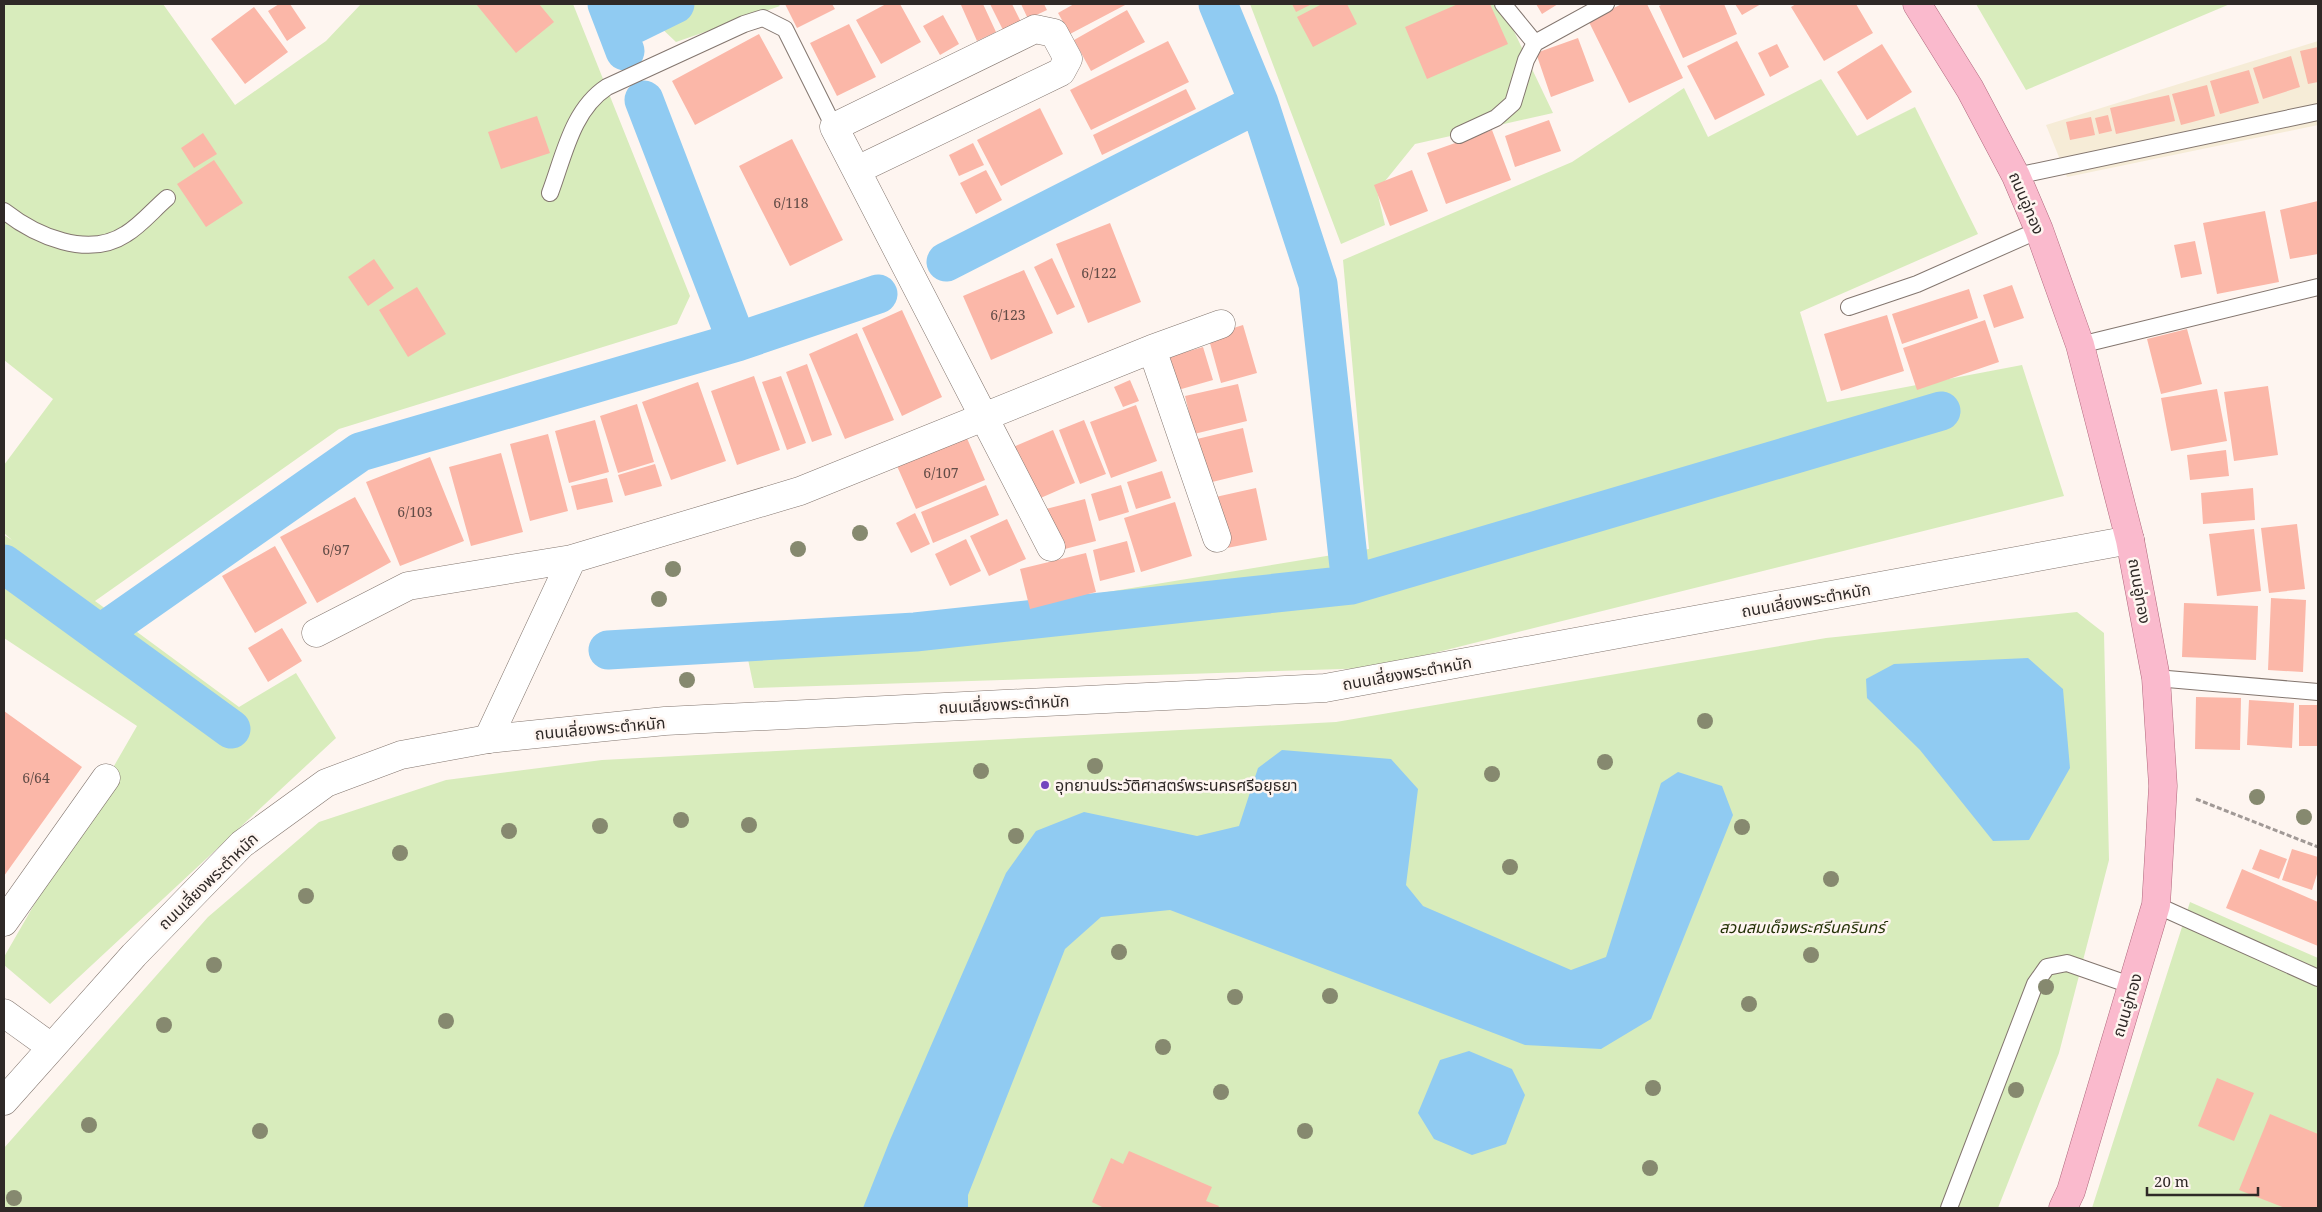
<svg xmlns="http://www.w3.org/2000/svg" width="2322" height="1212" viewBox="0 0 2322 1212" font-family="'Noto Serif','Noto Sans Thai',serif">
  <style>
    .commercial { fill: #f6ecd7 }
    .green { fill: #d8ecbc }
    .water { fill: #90cbf2 }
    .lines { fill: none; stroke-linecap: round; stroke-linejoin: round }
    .canal { stroke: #90cbf2; stroke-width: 39 }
    .building { fill: #fbb7a8 }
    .lane-casing { stroke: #83766f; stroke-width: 18 }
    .street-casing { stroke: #83766f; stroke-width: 29 }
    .secondary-casing { stroke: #83766f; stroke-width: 29 }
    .primary-casing { stroke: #b0697d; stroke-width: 29 }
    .path { stroke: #a19996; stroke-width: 3; stroke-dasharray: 5 2.5; stroke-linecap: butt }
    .lane { stroke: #fff; stroke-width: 16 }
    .street { stroke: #fff; stroke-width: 28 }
    .secondary { stroke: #fff; stroke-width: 28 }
    .primary { stroke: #fabacd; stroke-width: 28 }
    .tree { fill: #86896f }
    .poi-dot { fill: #7446be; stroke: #fef5f0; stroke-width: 2 }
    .labels { text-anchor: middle; stroke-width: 5; stroke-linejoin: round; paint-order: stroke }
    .number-label { font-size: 14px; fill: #624c47 }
    .street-label { font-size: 16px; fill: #2f2927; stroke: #fef5f0 }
    .poi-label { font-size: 16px; fill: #2f2927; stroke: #fef5f0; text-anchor: start }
    .park-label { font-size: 16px; font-style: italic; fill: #233106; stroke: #fef5f0 }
  </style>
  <rect width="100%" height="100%" fill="#fef5f0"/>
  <!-- commercial -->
  <path class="commercial" d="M2318,41V125L2067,177L2046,125Z"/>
  <!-- green -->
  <path class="green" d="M4,4H163L235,105L326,41L361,4H573L690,296L677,324L339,429L95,601L239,707L296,673L336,738L50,1004L4,965V957L137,726L4,638V535L12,540L4,533V465L53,399L4,360Z
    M636,4H778L780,6L676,42Z
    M1250,4H1501L1553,113L1415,144L1377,191L1385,225L1341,244Z
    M1976,4H2230L2026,90Z
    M1821,79L1857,136L1915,107L1978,234L1800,312L1827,402L2022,365L2064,496L1374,668L754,688L741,626L931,621L1369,549L1343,260L1572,162L1684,88L1708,137Z
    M2077,612L2104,633L2109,860L2059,1053L1998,1208H4V1148L208,917L319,822L446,780L602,760L1336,722L1826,638Z
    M2190,902L2318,958V1208H2092Z"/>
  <!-- water -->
  <path class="water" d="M2028,658L2063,689L2070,768L2029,840L1993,841L1920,750L1867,698L1866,679L1894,664Z
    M1282,750L1391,759L1418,789L1406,885L1423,906L1571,970L1606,957L1661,783L1678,772L1722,786L1733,815L1651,1019L1601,1049L1525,1045L1170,910L1101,917L1065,949L968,1195V1208H863L890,1140L1006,873L1036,831L1084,812L1197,836L1239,826L1258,768Z
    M1469,1051L1512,1069L1525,1095L1506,1144L1472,1155L1434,1139L1418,1113L1440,1060Z"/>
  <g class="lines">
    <!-- canal -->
    <path class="canal" d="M607,4L625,51
      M1218,4L1259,103L1318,284L1351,585
      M618,32L675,4
      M644,100L737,342
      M946,262L1259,103
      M4,564L231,729
      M100,634L360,452L737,342L878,294
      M608,650L915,632L1351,585L1941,411"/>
  </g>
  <!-- building -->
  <path class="building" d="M279,4H290L306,28L287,41L268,11Z
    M476,4H539L554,22L516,53Z
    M785,4H832L835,9L797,28Z
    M886,4H900L921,42L881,64L856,20Z
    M964,4H983L996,32L977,41L961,5Z
    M990,4H1012L1021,22L1003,30Z
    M1021,4H1044L1047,10L1028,19Z
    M1074,4H1127L1070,34L1058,13Z
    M1292,4H1312L1296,12Z
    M1322,4H1347L1357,24L1313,47L1297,17Z
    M1458,4H1490L1508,44L1427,79L1405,27Z
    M1536,4H1558L1542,14Z
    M1622,4H1647L1683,78L1629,103L1588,20Z
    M1663,4H1724L1737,34L1683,58L1659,6Z
    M1735,4H1761L1742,15Z
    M1796,4H1856L1873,33L1824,61L1791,7Z
    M254,7L288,52L245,84L211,39Z
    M1127,10L1145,42L1091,71L1074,40Z
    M943,15L959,44L940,55L923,26Z
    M849,24L876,77L837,96L810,43Z
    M759,34L783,78L695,125L672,81Z
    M1578,38L1594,81L1551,97L1536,53Z
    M1168,41L1189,82L1091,130L1070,90Z
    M1737,41L1765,95L1715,120L1687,66Z
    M1777,44L1789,67L1770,77L1758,53Z
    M1882,44L1912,92L1867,120L1837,72Z
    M2318,47V82L2308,84L2300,51Z
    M2291,56L2300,87L2263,99L2253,68Z
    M2249,70L2259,103L2220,114L2210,81Z
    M2207,85L2215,116L2181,125L2172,94Z
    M1186,89L1196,109L1102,155L1093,135Z
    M2169,95L2175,121L2116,134L2110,108Z
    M1040,108L1063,154L1001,186L977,140Z
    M2108,115L2112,131L2099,134L2095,118Z
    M537,116L550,153L501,169L488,132Z
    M2091,117L2095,135L2070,140L2066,122Z
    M1549,120L1561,151L1515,167L1505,136Z
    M1492,130L1511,180L1446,204L1427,153Z
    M203,133L217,154L194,168L181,148Z
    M792,139L843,240L790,266L739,166Z
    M973,143L984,165L959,176L949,155Z
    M214,160L243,203L206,227L177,184Z
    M986,170L1002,200L976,214L960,183Z
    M1412,170L1428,211L1390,226L1374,185Z
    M2318,201V254L2290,259L2280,210Z
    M2265,211L2279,282L2217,294L2203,223Z
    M1110,223L1141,302L1088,323L1056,244Z
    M2195,241L2202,274L2181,278L2174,245Z
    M1052,258L1075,307L1057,315L1034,267Z
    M374,259L394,288L368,306L348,277Z
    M1024,270L1053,333L991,360L963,296Z
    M2012,285L2024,318L1994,328L1983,295Z
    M417,287L446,334L408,357L379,310Z
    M1969,289L1978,318L1902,344L1892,314Z
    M902,310L942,397L902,416L862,328Z
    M1887,315L1904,371L1841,391L1824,334Z
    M1985,320L1999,362L1917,390L1903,348Z
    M1243,325L1257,373L1221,383L1208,336Z
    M2187,329L2202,384L2161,394L2147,339Z
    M857,333L894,420L845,439L809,354Z
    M1203,347L1213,380L1178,390L1168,357Z
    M807,364L832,435L812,442L786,372Z
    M754,376L780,450L737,465L711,391Z
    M781,376L806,443L787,450L762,382Z
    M1130,380L1139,401L1123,407L1114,387Z
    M698,382L726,461L671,480L642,402Z
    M1238,384L1247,421L1194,434L1185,396Z
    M2268,386L2278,455L2234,461L2224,392Z
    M2217,389L2227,441L2171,451L2161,398Z
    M637,404L654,462L618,473L600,416Z
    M1136,405L1157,461L1111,478L1090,422Z
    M595,420L609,472L569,483L555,431Z
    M1084,420L1106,474L1080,484L1059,430Z
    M1243,428L1253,472L1208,483L1197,439Z
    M1053,430L1075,483L1036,500L1013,447Z
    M548,434L568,511L530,521L510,444Z
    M966,436L985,480L916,509L897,466Z
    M2226,450L2229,476L2190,480L2187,455Z
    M501,453L523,532L471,546L449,467Z
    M430,457L464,541L400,566L366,482Z
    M655,464L662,486L625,496L618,475Z
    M1162,471L1171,498L1136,509L1127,482Z
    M607,478L613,502L577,510L571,486Z
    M986,485L999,515L933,543L921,512Z
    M1121,485L1129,512L1099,521L1091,494Z
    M1256,488L1267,540L1222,549L1211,498Z
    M2253,488L2255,520L2203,524L2201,493Z
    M355,497L391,562L317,603L280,537Z
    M1085,499L1096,541L1053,552L1042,510Z
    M1175,502L1192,556L1141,572L1124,518Z
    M915,513L930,544L911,553L896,523Z
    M1007,519L1026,559L989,576L970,536Z
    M2297,524L2305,589L2269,593L2261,528Z
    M2254,529L2261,591L2217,596L2209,534Z
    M966,539L981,571L950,586L935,554Z
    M1127,541L1135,572L1100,581L1093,550Z
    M275,546L307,603L255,633L222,576Z
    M1086,553L1096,592L1030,609L1020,569Z
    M2271,598L2306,600L2303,672L2268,670Z
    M2184,603L2258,606L2256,660L2182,657Z
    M282,628L302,661L268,682L248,648Z
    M2196,697L2241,698L2240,750L2195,749Z
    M2249,700L2294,703L2292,748L2247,745Z
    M2299,705H2318V746H2299Z
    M4,711L82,767L4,876Z
    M2260,849L2287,859L2279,879L2252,869Z
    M2292,849L2318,857V871L2312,890L2282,880Z
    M2242,869L2318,902V946L2226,908Z
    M2217,1078L2254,1093L2234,1141L2198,1126Z
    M2270,1114L2318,1134V1208H2285L2239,1190Z
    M1129,1151L1212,1187L1206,1201L1219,1206L1218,1208H1104L1092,1202L1111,1158L1123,1164Z"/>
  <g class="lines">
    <!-- lane casing -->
    <g class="lane-casing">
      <path id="lane" d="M1503,4L1535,43
        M1459,135L1496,118L1513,103L1526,60L1535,43L1606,4
        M2016,176L2318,112
        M550,193C564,156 572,110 607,87L744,24L763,18L785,29L834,127
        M4,211C36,236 88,259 126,234C141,225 154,209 167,198
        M1849,307L1917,284L2039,230
        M2080,345L2318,287
        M2156,678L2318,692
        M2156,905L2318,978
        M1949,1208L2035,984L2047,967L2067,963L2133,986"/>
    </g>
    <!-- street casing -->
    <g class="street-casing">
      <path id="street" d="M857,170L1061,72L1068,59L1054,33L1035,29L834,127L1051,547
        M1152,349L1217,538
        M316,633L408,586L572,559L800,491L1152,349L1221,324
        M488,739L572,559
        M4,922L106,778
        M4,1013L51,1047"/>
    </g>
    <!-- secondary casing -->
    <g class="secondary-casing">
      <path id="secondary" d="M4,1101L134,955L242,844L326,783L401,755L488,739L665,721L1325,688L2130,540"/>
    </g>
    <!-- primary casing -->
    <g class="primary-casing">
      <path id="primary" d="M1917,4L1970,89L2016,176L2039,230L2080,345L2130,540L2156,678L2163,786L2156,905L2071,1191L2063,1208"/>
    </g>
    <!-- path -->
    <path class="path" d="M2196,799L2318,847"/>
    <!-- lane -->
    <use href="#lane" class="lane"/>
    <!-- street -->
    <use href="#street" class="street"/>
    <!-- secondary -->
    <use href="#secondary" class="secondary"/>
    <!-- primary -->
    <use href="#primary" class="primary"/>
  </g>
  <!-- trees -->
  <g class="tree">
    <circle cx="860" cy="533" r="8"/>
    <circle cx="798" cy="549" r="8"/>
    <circle cx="673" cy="569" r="8"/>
    <circle cx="659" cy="599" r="8"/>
    <circle cx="687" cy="680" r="8"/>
    <circle cx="1705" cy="721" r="8"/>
    <circle cx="1605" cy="762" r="8"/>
    <circle cx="1095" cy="766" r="8"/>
    <circle cx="981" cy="771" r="8"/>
    <circle cx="1492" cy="774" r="8"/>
    <circle cx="2257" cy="797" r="8"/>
    <circle cx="2304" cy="817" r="8"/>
    <circle cx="681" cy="820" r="8"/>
    <circle cx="749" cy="825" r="8"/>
    <circle cx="600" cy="826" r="8"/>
    <circle cx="1742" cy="827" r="8"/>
    <circle cx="509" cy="831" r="8"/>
    <circle cx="1016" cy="836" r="8"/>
    <circle cx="400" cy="853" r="8"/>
    <circle cx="1510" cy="867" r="8"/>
    <circle cx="1831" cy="879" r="8"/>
    <circle cx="306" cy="896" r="8"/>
    <circle cx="1119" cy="952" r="8"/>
    <circle cx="1811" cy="955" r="8"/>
    <circle cx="214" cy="965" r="8"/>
    <circle cx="2046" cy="987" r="8"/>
    <circle cx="1330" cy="996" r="8"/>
    <circle cx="1235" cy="997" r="8"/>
    <circle cx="1749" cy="1004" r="8"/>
    <circle cx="446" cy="1021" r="8"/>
    <circle cx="164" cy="1025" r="8"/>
    <circle cx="1163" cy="1047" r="8"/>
    <circle cx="1653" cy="1088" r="8"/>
    <circle cx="2016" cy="1090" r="8"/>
    <circle cx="1221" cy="1092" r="8"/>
    <circle cx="89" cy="1125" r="8"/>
    <circle cx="260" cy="1131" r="8"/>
    <circle cx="1305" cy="1131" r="8"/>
    <circle cx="1650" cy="1168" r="8"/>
    <circle cx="14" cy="1198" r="8"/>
  </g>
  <!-- markers -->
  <circle class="poi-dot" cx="1045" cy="785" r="5"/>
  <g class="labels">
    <!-- number labels -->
    <g class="number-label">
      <text x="791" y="208">6/118</text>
      <text x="1099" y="278">6/122</text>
      <text x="1008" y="320">6/123</text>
      <text x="941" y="478">6/107</text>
      <text x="415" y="517">6/103</text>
      <text x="336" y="555">6/97</text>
      <text x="36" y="783">6/64</text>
    </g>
    <!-- street labels -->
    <g class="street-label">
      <text transform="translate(2027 203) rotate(67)" y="6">ถนนอู่ทอง</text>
      <text transform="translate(2140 591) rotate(80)" y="6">ถนนอู่ทอง</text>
      <text transform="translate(1806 600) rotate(-10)" y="6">ถนนเลี่ยงพระตำหนัก</text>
      <text transform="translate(1407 673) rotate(-10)" y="6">ถนนเลี่ยงพระตำหนัก</text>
      <text transform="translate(1004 704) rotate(-3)" y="6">ถนนเลี่ยงพระตำหนัก</text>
      <text transform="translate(600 728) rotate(-5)" y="6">ถนนเลี่ยงพระตำหนัก</text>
      <text transform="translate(208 881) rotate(-44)" y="6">ถนนเลี่ยงพระตำหนัก</text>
      <text transform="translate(2127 1005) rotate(-73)" y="6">ถนนอู่ทอง</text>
    </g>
    <!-- poi labels -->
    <g class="poi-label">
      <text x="1055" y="791">อุทยานประวัติศาสตร์พระนครศรีอยุธยา</text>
    </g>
    <!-- park labels -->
    <g class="park-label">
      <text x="1802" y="933">สวนสมเด็จพระศรีนครินทร์</text>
    </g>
  </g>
  <!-- border -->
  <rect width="2322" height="1212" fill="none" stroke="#2f2927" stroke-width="10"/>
  <!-- scale -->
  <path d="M2147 1187v8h111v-8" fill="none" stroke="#2f2927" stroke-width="2.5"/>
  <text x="2154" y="1187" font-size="15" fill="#2f2927" stroke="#fef5f0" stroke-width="4" paint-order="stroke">20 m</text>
</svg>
